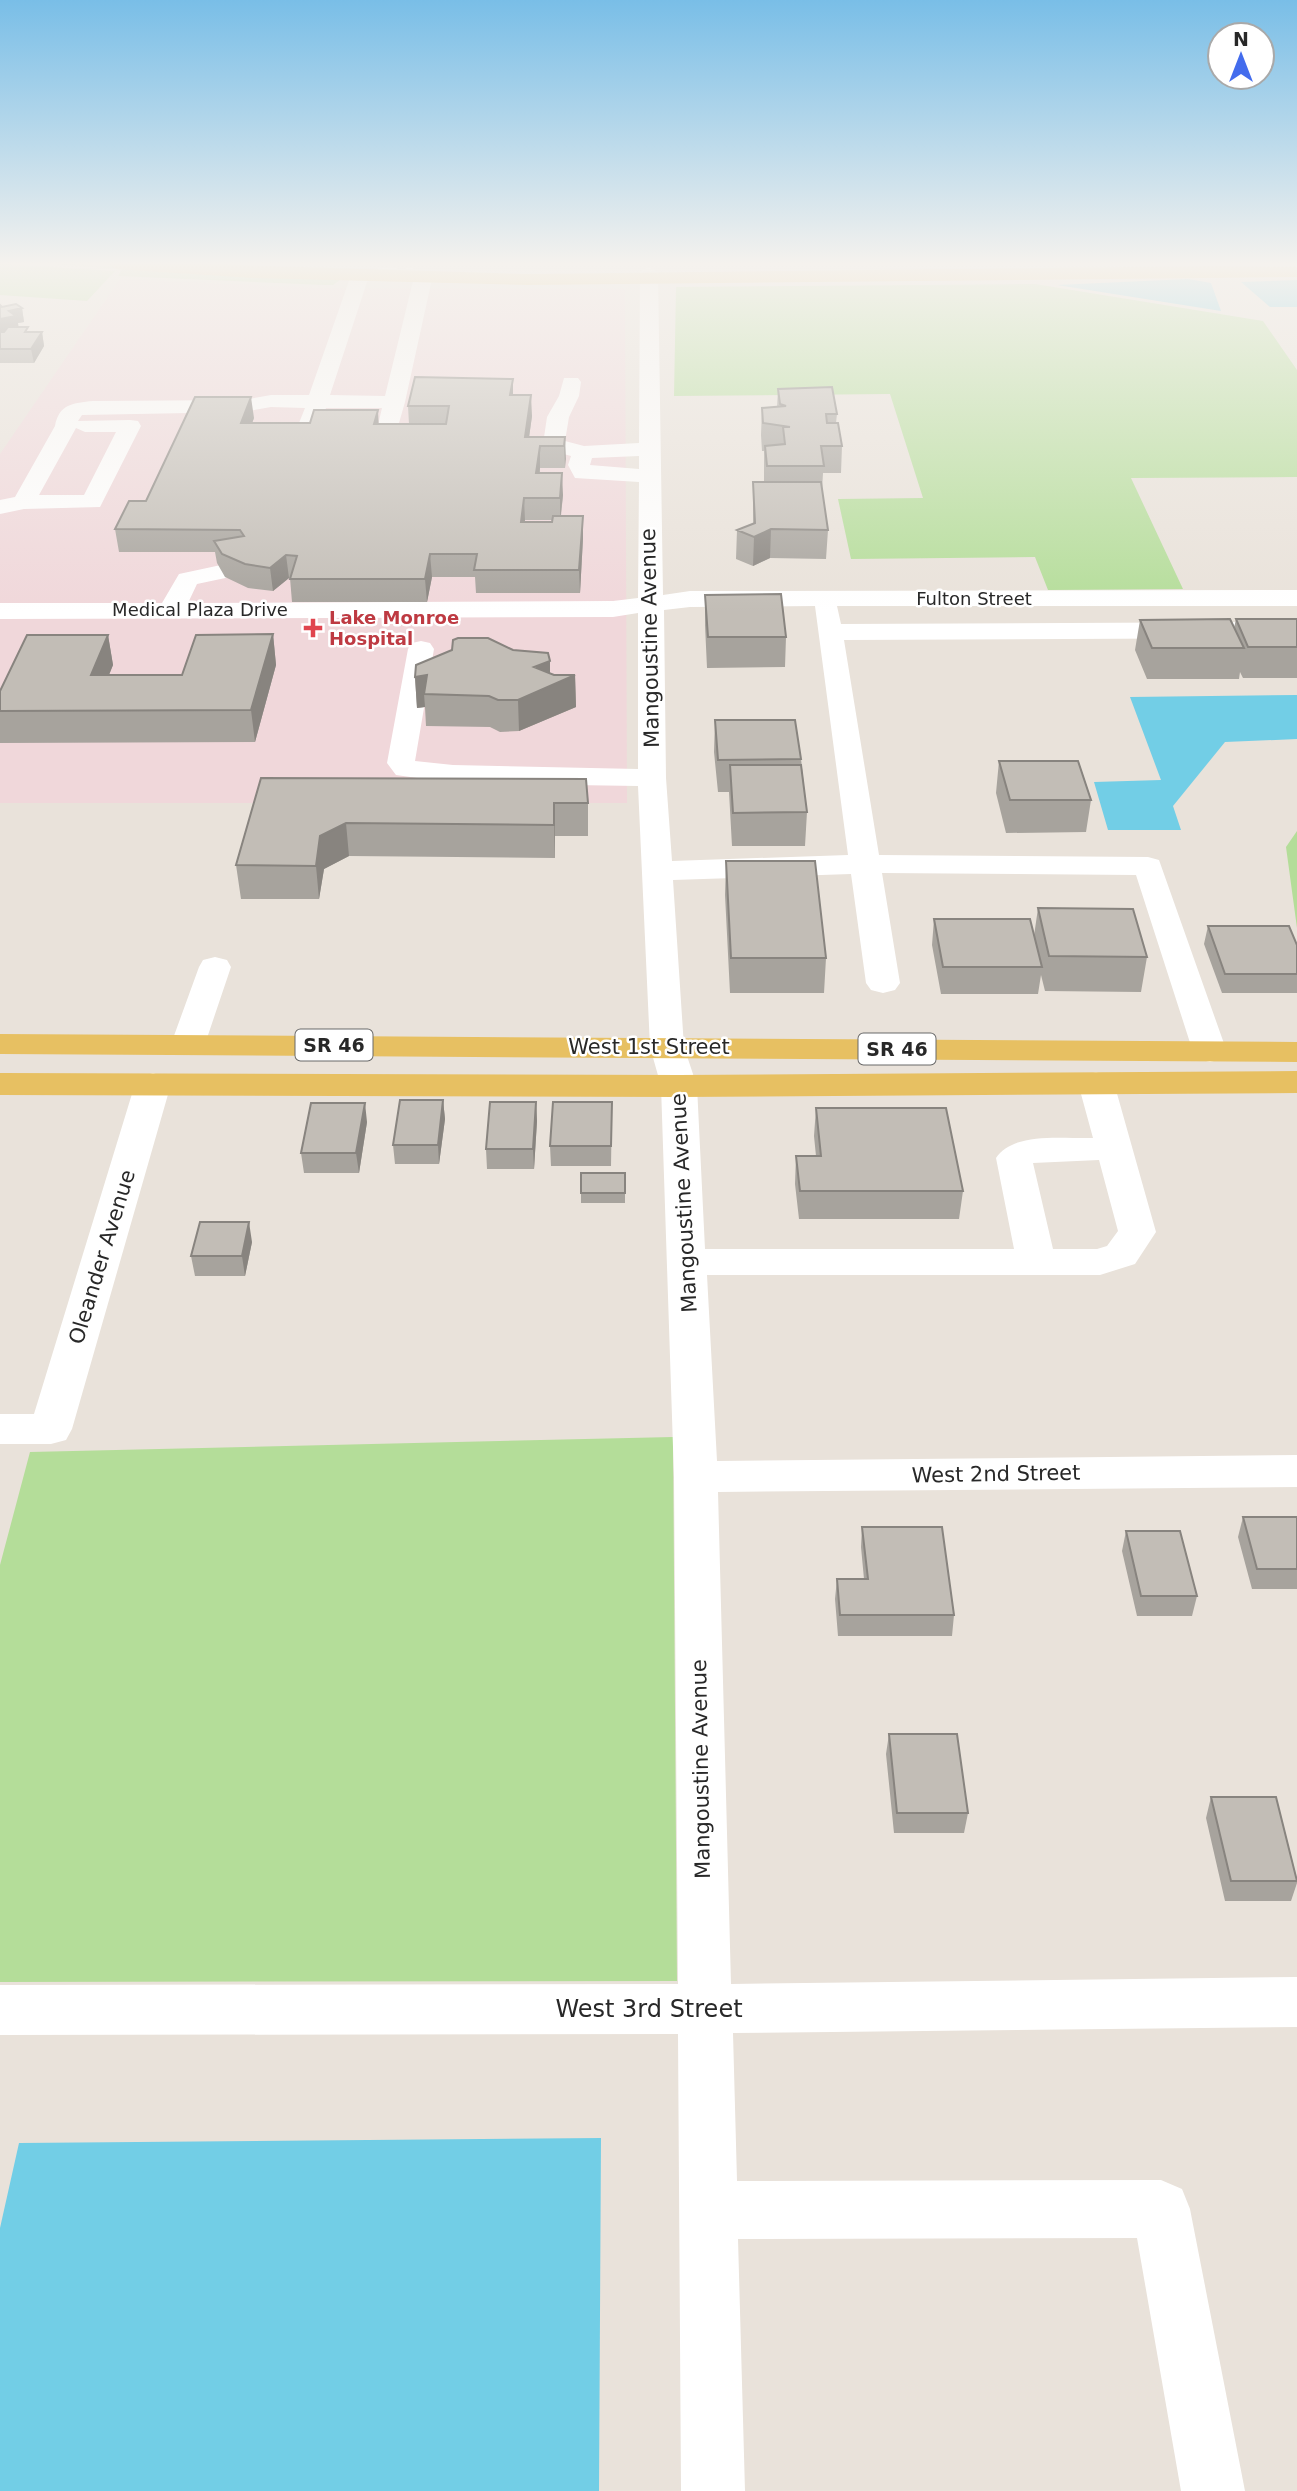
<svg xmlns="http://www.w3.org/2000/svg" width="1297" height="2491" viewBox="0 0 1297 2491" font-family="'DejaVu Sans',sans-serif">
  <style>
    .medical { fill: #f0d7da }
    .green { fill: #b4dd99 }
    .water { fill: #72cee6 }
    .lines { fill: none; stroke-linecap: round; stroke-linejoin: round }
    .minor { fill: #fff; fill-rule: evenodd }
    .major { fill: #e7c062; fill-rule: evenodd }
    .wall { fill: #a7a39d; fill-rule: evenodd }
    .shaded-wall { fill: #88847f }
    .building { fill: #c2bdb6; stroke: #88847f; stroke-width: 2 }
    .health-dot { fill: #e0444e; stroke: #fff; stroke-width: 2.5 }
    .labels { text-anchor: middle; stroke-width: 5; stroke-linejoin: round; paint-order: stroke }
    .far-street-label { font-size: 18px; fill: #282828; stroke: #fff }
    .far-health-label { font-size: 18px; font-weight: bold; fill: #be3a42; stroke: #fff; text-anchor: start }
    .shield { fill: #fff; stroke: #686868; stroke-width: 2 }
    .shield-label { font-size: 19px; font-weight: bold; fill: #282828 }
    .street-label { font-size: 21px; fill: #282828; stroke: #fff }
    .near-street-label { font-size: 24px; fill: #282828; stroke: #fff }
  </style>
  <rect width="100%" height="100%" fill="#e9e2da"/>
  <!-- medical -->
  <path class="medical" d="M120,279L322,288L625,289L627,803H0V454Z"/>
  <!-- green -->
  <path class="green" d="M0,264H6L115,271L87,301L0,295Z
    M52,264H71L340,280L333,285H324L118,276L122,269Z
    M1035,284L1263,321L1297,370V477L1131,478L1183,589L1048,590L1035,557L851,559L838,499L923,498L890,394L674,396L676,287Z
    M1297,831V928L1286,847Z
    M673,1437L677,1981L0,1982V1565L30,1452Z"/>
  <!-- water -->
  <path class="water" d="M1188,279L1211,283L1221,311L1057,285Z
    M1297,280V307H1270L1241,282Z
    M1297,695V739L1225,742L1173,806L1181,830H1108L1094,782L1161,780L1130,697Z
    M601,2138L599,2491H0V2228L19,2143Z"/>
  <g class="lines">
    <!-- minor -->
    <path class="minor" d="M392,266L401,271L409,267L430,275L432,279L405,402L397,430H381L378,425L382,408H326L318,428H302L299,423L305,408L271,407L243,412L82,415L78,421L130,420L138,421L141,426L100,507L24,509L0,514V500L15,497L55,426C59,404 73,403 93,401L243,400L271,395H309L350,278L352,274ZM400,272L413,281L385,396L330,395L367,282ZM76,428L85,432H116L84,495H39Z
      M649,267L658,272L663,595L690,591L1297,590V606H837L841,624L1297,622V638L844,640L879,855L1148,857L1159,860L1227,1052L1222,1059L1210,1062L1198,1059L1193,1052L1136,875L882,873L900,983L895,990L883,993L871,990L866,983L851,874L673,880L684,1047L697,1086L705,1249H1014L996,1158C1014,1131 1064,1139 1093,1138L1078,1083L1084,1076L1096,1072L1108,1076L1114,1083L1156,1232L1135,1264L1100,1275H707L717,1461L1297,1455V1487L718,1492L731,1984L1297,1977V2027L733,2033L737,2181L1161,2180L1182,2189L1190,2209L1245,2491H1181L1137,2238L738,2239L745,2491H681L678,2034L0,2035V1985L678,1984L674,1477L661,1086L650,1047L638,786L453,783L396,775L387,763L408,649L412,643L421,641L430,643L434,649L415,761L453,765L638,769V613L613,617L0,619V603H162L179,574L221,565L230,567L233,572L230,577L197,584L188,603L613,601L638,598L639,482L575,478L568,465L571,456L546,449L543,444L547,417L559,396L564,378H578L581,382L579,396L569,417L565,441L584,446L639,443L640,272ZM639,456V469L590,465L592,458ZM815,606L848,855L672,861L666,778L664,610L690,607ZM1099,1160L1118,1231L1107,1246L1097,1249H1053L1033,1163Z
      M215,957L227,960L231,967L205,1044L200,1051L188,1054L176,1051L171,1044L199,967L203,960Z
      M153,1073L165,1077L171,1084L72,1429L66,1440L51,1444H0V1414H34L135,1084L141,1077Z"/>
    <!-- major -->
    <path class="major" d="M107,264H208L528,274L1215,266L1297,267V277L528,285L253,278L116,269Z
      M0,1034L1297,1042V1062L0,1054Z
      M1297,1071V1093L679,1097L0,1095V1073L679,1075Z"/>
  </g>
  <!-- wall -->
  <path class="wall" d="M0,305L2,307L22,308L24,322L18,323V327L29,332H42L44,346L34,363H0Z
    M778,389L837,414L836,423L842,446L841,473H823L822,490L828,530L826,559L770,558L753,566L736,559L737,530L753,524V482H764V451H762L761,435L762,408L777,407Z
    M513,395L532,416L529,437H565V468H540V473L563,495L561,516H583V538L580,593H476L475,577H432L427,602H292L290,578H289L273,591L248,588L225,577L217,563L215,552H119L115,529L146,501L254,418L252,423L409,424L408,406ZM525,520H552V522H525Z
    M705,595L786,637L785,667L707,668L705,625Z
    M1236,619H1297V678H1243L1240,672L1239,679H1147L1135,650L1140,620L1234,628Z
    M273,634L276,665L255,742L0,743V691L108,635L113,665L109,675H182Z
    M550,673L554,675H575L576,707L519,731L500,732L490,727L426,726L425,707L417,708L415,677Z
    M715,720L801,759L807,812L805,846H732L729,792H718L714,752Z
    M999,761L1091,800L1086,832L1006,833L996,793Z
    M261,778L588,803V836H555V858L349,856L324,869L319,899H241L236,865Z
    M726,861L826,958L824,993H730L725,895Z
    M1038,908L1147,957L1141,992L1045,991L1041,975L1038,994H941L932,945L934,919L1034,936Z
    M1208,926L1297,945V993H1222L1204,944Z
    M443,1100L445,1119L439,1164H395L393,1145Z
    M536,1102L537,1121L534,1169H487L486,1149Z
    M612,1102L611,1166H551L550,1146Z
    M816,1108L963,1191L959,1219H799L795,1184L796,1156H816L814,1136Z
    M367,1122L359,1173H304L301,1153Z
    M625,1173V1203H581V1193Z
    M252,1242L245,1276H195L191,1256Z
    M1243,1517H1297V1589H1252L1238,1537Z
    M862,1527L954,1615L952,1636H838L835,1599L837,1579H864L861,1547Z
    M1126,1531L1197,1596L1192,1616H1137L1122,1551Z
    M889,1734L968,1813L964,1833H894L886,1754Z
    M1211,1797L1297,1878V1883L1291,1901H1225L1206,1818Z"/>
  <!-- shaded-wall -->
  <path class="shaded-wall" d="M22,308L24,322L18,323L19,329L0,333V319L9,311Z
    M42,332L44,346L34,363L31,349Z
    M513,379V400L510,395Z
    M531,395L532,416L526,459L525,437Z
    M251,397L254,418L244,444L241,423Z
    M378,410L379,431L374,424Z
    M565,437L566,459L565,468L564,446Z
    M540,446V468L537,494L536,473Z
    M562,473L563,495L560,521V498Z
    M524,498L525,520L522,545L521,522Z
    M583,516V538L580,593L579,570Z
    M771,529L770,558L753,566L754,537Z
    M430,554L432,577L427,602L425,579Z
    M286,555L289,578L273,591L270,568Z
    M273,634L276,665L255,742L251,710Z
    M108,635L113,665L96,706L91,675Z
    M550,661V686L575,675L576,707L519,731L518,700L534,667Z
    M427,675L424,694L425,707L417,708L415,677Z
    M554,803L555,836V858L554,825Z
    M346,823L349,856L324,869L319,899L316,866L320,836Z
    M443,1100L445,1119L439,1164L438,1145Z
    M536,1102L537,1121L534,1169L533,1149Z
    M365,1103L367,1122L359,1173L356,1153Z
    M249,1222L252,1242L245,1276L242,1256Z"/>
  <!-- building -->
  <path class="building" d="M16,304L22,308L9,311L16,316L0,319V305L2,307Z
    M8,327H28L25,332H42L31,349H0V332H4Z
    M415,377L513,379L510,395H531L525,437H565L564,446H540L536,473H562L560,498H524L521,522H552L553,516H583L579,570H474L477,554H430L425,579H290L297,556L286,555L270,568L245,564L222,554L214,541L244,536L240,530L115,529L129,501H146L195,397H251L241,423H310L314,410H378L374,424H446L449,406H408Z
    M832,387L837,414H826L827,423H838L842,446H821L824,466H767L765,446L785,444L783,427H790L763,423L762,408L786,406L780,404L778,389Z
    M753,482H821L828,530L771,529L754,537L737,530L755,523Z
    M781,594L786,637H708L705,595Z
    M1230,619L1244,648H1152L1140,620Z
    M1236,619H1297V647H1248Z
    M273,634L251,710L0,711V691L27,635H108L91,675H182L196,635Z
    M458,638H488L513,650L548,653L550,661L534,667L554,675H575L518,700H498L489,696L424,694L427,675L415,677L416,665L452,650L453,640Z
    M715,720H795L801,759L718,760Z
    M999,761H1078L1091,800H1010Z
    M730,765H801L807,812L733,813Z
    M261,778L586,779L588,803H554V825L346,823L320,836L316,866L236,865Z
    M726,861H815L826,958H731Z
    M1038,908L1133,909L1147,957L1049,956Z
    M934,919H1030L1042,967H943Z
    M1208,926H1289L1297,945V974H1225Z
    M400,1100H443L438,1145H393Z
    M490,1102H536L533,1149H486Z
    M553,1102H612L611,1146H550Z
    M311,1103H365L356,1153H301Z
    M816,1108H946L963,1191H800L796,1156H821Z
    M581,1173H625V1193H581Z
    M200,1222H249L242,1256H191Z
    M1243,1517H1297V1569H1257Z
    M862,1527H942L954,1615H840L837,1579H868Z
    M1126,1531H1180L1197,1596H1141Z
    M889,1734H957L968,1813H897Z
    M1211,1797H1276L1297,1881H1231Z"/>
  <!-- sky -->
  <linearGradient id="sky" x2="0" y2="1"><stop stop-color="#79bee7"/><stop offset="0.43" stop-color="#f5f2ee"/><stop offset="1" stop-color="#f5f2ee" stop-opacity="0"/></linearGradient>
  <rect width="1297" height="613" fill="url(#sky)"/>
  <!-- markers -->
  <path class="health-dot" d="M309.5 617.5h7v7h7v7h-7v7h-7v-7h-7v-7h7z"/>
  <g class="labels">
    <!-- far-street labels -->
    <g class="far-street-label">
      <text x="974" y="605">Fulton Street</text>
      <text x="200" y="616">Medical Plaza Drive</text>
    </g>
    <!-- far-health labels -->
    <g class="far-health-label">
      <text x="329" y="624">Lake Monroe<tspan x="329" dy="21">Hospital</tspan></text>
    </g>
    <!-- shield labels -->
    <g class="shield">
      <rect x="295.5" y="1029.5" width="77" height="31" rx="5"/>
      <rect x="858.5" y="1033.5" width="77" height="31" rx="5"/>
    </g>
    <g class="shield-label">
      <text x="334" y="1052">SR 46</text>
      <text x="897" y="1056">SR 46</text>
    </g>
    <!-- street labels -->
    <g class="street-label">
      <text transform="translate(650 638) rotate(-91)" y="7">Mangoustine Avenue</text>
      <text x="649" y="1054">West 1st Street</text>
      <text transform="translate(684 1203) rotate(-93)" y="7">Mangoustine Avenue</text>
      <text transform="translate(102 1257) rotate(-73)" y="7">Oleander Avenue</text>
      <text transform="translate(996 1474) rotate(-1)" y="7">West 2nd Street</text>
      <text transform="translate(701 1769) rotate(-91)" y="7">Mangoustine Avenue</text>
    </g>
    <!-- near-street labels -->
    <g class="near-street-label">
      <text x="649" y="2017">West 3rd Street</text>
    </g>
  </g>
  <!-- north arrow -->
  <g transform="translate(1241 56)"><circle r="33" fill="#ffffff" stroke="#a9a9a9" stroke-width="2"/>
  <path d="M0-5L12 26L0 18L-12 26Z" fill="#436ced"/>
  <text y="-10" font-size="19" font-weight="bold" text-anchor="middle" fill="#282828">N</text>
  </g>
</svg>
